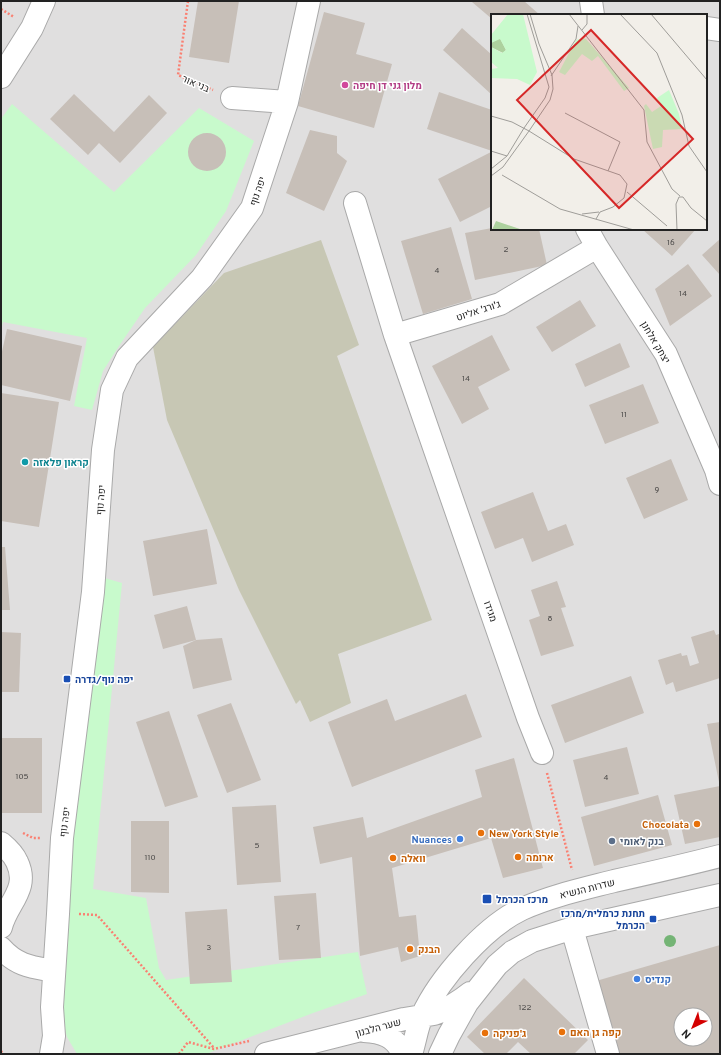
<svg xmlns="http://www.w3.org/2000/svg" width="721" height="1055" viewBox="0 0 721 1055" font-family="Overpass,Heebo,sans-serif">
  <style>
    .residential { fill: #e0dfdf; fill-rule: evenodd }
    .construction { fill: #c7c7b4 }
    .park { fill: #c8facc }
    .building { fill: #c7bfb8; fill-rule: evenodd }
    .lines { fill: none; stroke-linecap: round; stroke-linejoin: round }
    .minor-casing { stroke: #a9a9a9; stroke-width: 24 }
    .path { stroke: #fa8072; stroke-width: 2.5; stroke-dasharray: 2 2; stroke-linecap: butt }
    .minor { stroke: #fff; stroke-width: 22 }
    .tree { fill: #74b475 }
    .hotel-dot { fill: #d1479c; stroke: #fff; stroke-width: 1.5 }
    .culture-dot { fill: #0f9aa8; stroke: #fff; stroke-width: 1.5 }
    .transit-dot { fill: #1a4fb4; stroke: #fff; stroke-width: 1.5 }
    .food-dot { fill: #e8710a; stroke: #fff; stroke-width: 1.5 }
    .shop-dot { fill: #3f7fe0; stroke: #fff; stroke-width: 1.5 }
    .service-dot { fill: #5c6f8a; stroke: #fff; stroke-width: 1.5 }
    .labels { text-anchor: middle; stroke-width: 3; stroke-linejoin: round; paint-order: stroke }
    .number-label { font-size: 8px; fill: #4b4948 }
    .street-label { font-size: 10px; fill: #222; stroke: #fff }
    .hotel-label { font-size: 10px; font-weight: bold; fill: #b23c85; stroke: #fff; text-anchor: start }
    .culture-label { font-size: 10px; font-weight: bold; fill: #0d838f; stroke: #fff; text-anchor: start }
    .transit-label { font-size: 10px; font-weight: bold; fill: #164399; stroke: #fff; text-anchor: start }
    .food-label { font-size: 10px; font-weight: bold; fill: #c56008; stroke: #fff; text-anchor: start }
    .shop-label { font-size: 10px; font-weight: bold; fill: #366cbe; stroke: #fff; text-anchor: end }
    .service-label { font-size: 10px; font-weight: bold; fill: #4e5e75; stroke: #fff; text-anchor: start }
    .inset-road { fill: none; stroke: #9f9d99; stroke-width: 1 }
    .view { fill: #d62828; fill-opacity: 0.15; stroke: #d62828; stroke-width: 2 }
    .inset-edge { fill: none; stroke: #222; stroke-width: 2 }
  </style>
  <rect width="100%" height="100%" fill="#f2efe9"/>
  <!-- residential -->
  <path class="residential" d="M1,1H720V1054H1ZM492,15H706V229H492ZM681,1015H705V1039H681Z"/>
  <!-- construction -->
  <path class="construction" d="M321,240L359,345L337,356L432,620L338,654L351,703L310,722L300,700L296,704L239,590L167,420L153,347L224,273Z"/>
  <!-- park -->
  <path class="park" d="M12,104L114,192L199,108L254,141L226,211L196,255L145,308L119,346L103,371L92,410L74,406L87,338L3,322L1,330V119Z
    M84,572L122,583L93,889L146,898L159,968L166,980L358,952L367,994L313,1013L206,1054H77L67,1037L61,1014Z"/>
  <!-- building -->
  <path class="building" d="M198,1H239L229,63L189,57Z
    M473,1H524L540,15H492V19L472,2Z
    M324,12L365,23L356,54L392,64L374,128L298,106Z
    M462,28L492,55V95L443,50Z
    M439,92L492,110V151L427,129Z
    M74,94L114,132L149,95L167,113L120,163L99,143L88,155L50,119Z
    M310,130L337,136V153L347,161L324,211L286,193Z
    M188 152a19 19 0 1 1 38 0a19 19 0 1 1-38 0Z
    M491,152L492,154V206L460,222L438,179Z
    M451,227L472,299L423,314L401,241Z
    M492,228V229H539L547,265L475,280L465,233Z
    M642,229H696L672,256Z
    M720,239V275L702,255Z
    M688,264L712,296L670,326L655,289Z
    M580,300L596,326L552,352L536,327Z
    M7,329L82,346L70,401L1,385V356Z
    M492,335L510,370L478,387L489,409L462,424L432,366Z
    M620,343L630,367L585,387L575,364Z
    M643,384L659,423L605,444L589,405Z
    M1,393L59,402L39,527L1,521Z
    M671,459L688,500L644,519L626,478Z
    M533,492L548,531L566,524L574,545L532,562L523,538L495,549L481,512Z
    M207,529L217,584L153,596L143,541Z
    M1,547H5L10,610H1Z
    M557,581L566,607L561,608L574,646L541,656L529,620L540,616L531,590Z
    M187,606L196,640L222,638L232,680L193,689L183,646L196,640L163,649L154,615Z
    M714,630L716,635L719,634L720,636V678L676,692L673,682L666,685L658,660L681,653L682,656L687,655L690,666L699,663L691,637Z
    M1,632L21,633L19,692H1Z
    M631,676L644,713L565,743L551,705Z
    M466,694L482,737L352,787L328,722L387,699L395,721Z
    M231,703L261,780L227,793L197,715Z
    M169,711L198,797L165,807L136,722Z
    M720,722V782H719L707,724Z
    M1,738H42V813H1Z
    M627,747L639,794L585,807L573,760Z
    M514,758L543,868L503,878L491,838L392,868L399,917L416,915L420,956L401,962L398,947L360,956L352,857L320,864L313,827L363,817L367,838L482,797L475,770Z
    M720,786V837L685,844L674,795Z
    M658,795L672,845L594,866L581,817Z
    M276,805L281,882L237,885L232,807Z
    M131,821H169V893L131,892Z
    M316,893L321,958L279,960L274,896Z
    M227,909L232,982L190,984L185,912Z
    M720,945V1054H617L596,981ZM681,1015H705V1039H681Z
    M524,978L588,1040L574,1054H531L518,1042L506,1054H485L467,1037Z"/>
  <g class="lines">
    <!-- minor casing -->
    <g class="minor-casing">
      <path id="minor" d="M591,1L593,15
        M706,28L720,30
        M1,77L32,28L44,1
        M232,98L287,102
        M355,203L395,335L528,718L542,753
        M587,229L597,247L666,354L716,470L720,484
        M395,335L500,304L597,247
        M1,843C7,848 14,855 17,862C30,889 7,903 1,927
        M573,928L575,939L608,1054
        M1,948C17,966 32,967 54,971
        M364,1031C382,1032 395,1036 403,1054
        M51,1054L54,1036L52,1007L58,914L62,838L93,592L103,450L112,390L127,358L202,278L252,208L287,102L309,1
        M266,1054L404,1019L434,1014L445,1010L462,999L470,993
        M411,1054C415,1042 417,1027 422,1016C439,979 484,927 522,909C551,896 583,889 614,881C650,873 685,865 720,856
        M440,1054L449,1035L467,1003L497,965L512,952L532,941L573,928L720,895"/>
    </g>
    <!-- path -->
    <path class="path" d="M188,1L178,75L213,90
      M1,9L14,17
      M547,773L572,870
      M23,833L33,838H41
      M79,914L97,915L214,1048
      M1,1051L3,1054
      M179,1054L188,1042L214,1049L249,1041"/>
    <!-- minor -->
    <use href="#minor" class="minor"/>
  </g>
  <!-- trees -->
  <circle class="tree" cx="670" cy="941" r="6"/>
  <!-- markers -->
  <circle class="hotel-dot" cx="345" cy="85" r="4"/>
  <circle class="culture-dot" cx="25" cy="462" r="4"/>
  <g class="transit-dot">
    <rect x="63" y="675" width="8" height="8" rx="2"/>
    <rect x="482" y="894" width="10" height="10" rx="2"/>
    <rect x="649" y="915" width="8" height="8" rx="2"/>
  </g>
  <g class="food-dot">
    <circle cx="697" cy="824" r="4"/>
    <circle cx="481" cy="833" r="4"/>
    <circle cx="518" cy="857" r="4"/>
    <circle cx="393" cy="858" r="4"/>
    <circle cx="410" cy="949" r="4"/>
    <circle cx="562" cy="1032" r="4"/>
    <circle cx="485" cy="1033" r="4"/>
  </g>
  <g class="shop-dot">
    <circle cx="460" cy="839" r="4"/>
    <circle cx="637" cy="979" r="4"/>
  </g>
  <circle class="service-dot" cx="612" cy="841" r="4"/>
  <g class="labels">
    <!-- number labels -->
    <g class="number-label">
      <text x="671" y="245">16</text>
      <text x="506" y="252">2</text>
      <text x="437" y="273">4</text>
      <text x="683" y="296">14</text>
      <text x="466" y="381">14</text>
      <text x="624" y="417">11</text>
      <text x="657" y="492">9</text>
      <text x="550" y="621">8</text>
      <text x="22" y="779">105</text>
      <text x="606" y="780">4</text>
      <text x="257" y="848">5</text>
      <text x="150" y="860">110</text>
      <text x="298" y="930">7</text>
      <text x="209" y="950">3</text>
      <text x="525" y="1010">122</text>
    </g>
    <!-- street labels -->
    <g class="street-label">
      <text transform="translate(196 83) rotate(23)" y="4">בני אור</text>
      <text transform="translate(257 191) rotate(-71)" y="4">יפה נוף</text>
      <text transform="translate(478 310) rotate(-18)" y="4">ג'ורג' אליוט</text>
      <text transform="translate(656 342) rotate(59)" y="4">יצחק אלחנן</text>
      <text transform="translate(100 500) rotate(-86)" y="4">יפה נוף</text>
      <text transform="translate(491 611) rotate(71)" y="4">מגידו</text>
      <text transform="translate(64 822) rotate(-83)" y="4">יפה נוף</text>
      <text transform="translate(587 888) rotate(-14)" y="4">שדרות הנשיא</text>
      <text transform="translate(378 1027) rotate(-15)" y="4">שער הלבנון</text>
    </g>
    <!-- hotel labels -->
    <g class="hotel-label">
      <text x="353" y="89">מלון גני דן חיפה</text>
    </g>
    <!-- culture labels -->
    <g class="culture-label">
      <text x="33" y="466">קראון פלאזה</text>
    </g>
    <!-- transit labels -->
    <g class="transit-label">
      <text x="75" y="683">יפה נוף/גדרה</text>
      <text x="496" y="903">מרכז הכרמל</text>
      <text x="645" y="917" text-anchor="end">תחנת כרמלית/מרכז<tspan x="645" dy="12">הכרמל</tspan></text>
    </g>
    <!-- food labels -->
    <g class="food-label">
      <text x="689" y="828" text-anchor="end">Chocolata</text>
      <text x="489" y="837">New York Style</text>
      <text x="526" y="861">ארומה</text>
      <text x="401" y="862">וואלה</text>
      <text x="418" y="953">הבנק</text>
      <text x="570" y="1036">קפה גן האם</text>
      <text x="493" y="1037">ג'פניקה</text>
    </g>
    <!-- shop labels -->
    <g class="shop-label">
      <text x="452" y="843">Nuances</text>
      <text x="645" y="983" text-anchor="start">קנדיס</text>
    </g>
    <!-- service labels -->
    <g class="service-label">
      <text x="620" y="845">בנק לאומי</text>
    </g>
  </g>
  <!-- overview -->
  <g transform="translate(491 14)">
    <rect width="216" height="216" fill="#f2efe9"/>
    <path d="M9,24L15,36L12,39L0,33V29ZM5,207L32,216H1Z" fill="#add19e"/>
    <path d="M17,0H32L46,58L39,71L26,65L0,64V55L7,54L0,48V33L11,39L15,36L9,25L0,29V21ZM92,24L95,25L138,74L133,77L107,42L101,47L91,40L74,61L68,58L85,26ZM178,76L188,100L191,115L172,116L171,133L162,135L153,92L155,90L161,98L170,92L166,84Z" fill="#c8facc"/>
    <path class="inset-road" d="M39,0L48,30L61,61L62,75L59,86L38,117L83,145L129,161L136,170L133,184L122,193L109,198L105,205M78,0L153,96L156,128L181,175L189,182M129,0L166,39L191,101L198,132L216,158M160,0L216,66M91,16L96,10V0M60,62L85,25L87,12M74,99L129,128L117,157M0,102L21,108L38,117L12,153L0,162M33,114L54,84L58,73L36,0M0,137L16,142M0,155L16,142L33,114M11,161L69,195L143,216M136,178L176,212M91,200L108,198M186,216L185,190L188,183H192L200,194L216,207"/>
    <path class="view" d="M100,16L202,125L128,194L26,86Z"/>
    <rect width="216" height="216" class="inset-edge"/>
  </g>
  <!-- border -->
  <rect width="721" height="1055" fill="none" stroke="#222222" stroke-width="4"/>
  <!-- north arrow -->
  <g transform="translate(693 1027) rotate(223)"><circle r="19" fill="#ffffff" stroke="#a7a7a7"/>
  <path d="M0-3L7 15L0 10L-7 15Z" fill="#d40000"/>
  <text y="-6" font-size="11" font-weight="bold" text-anchor="middle" fill="#222222">N</text>
  </g>
</svg>
